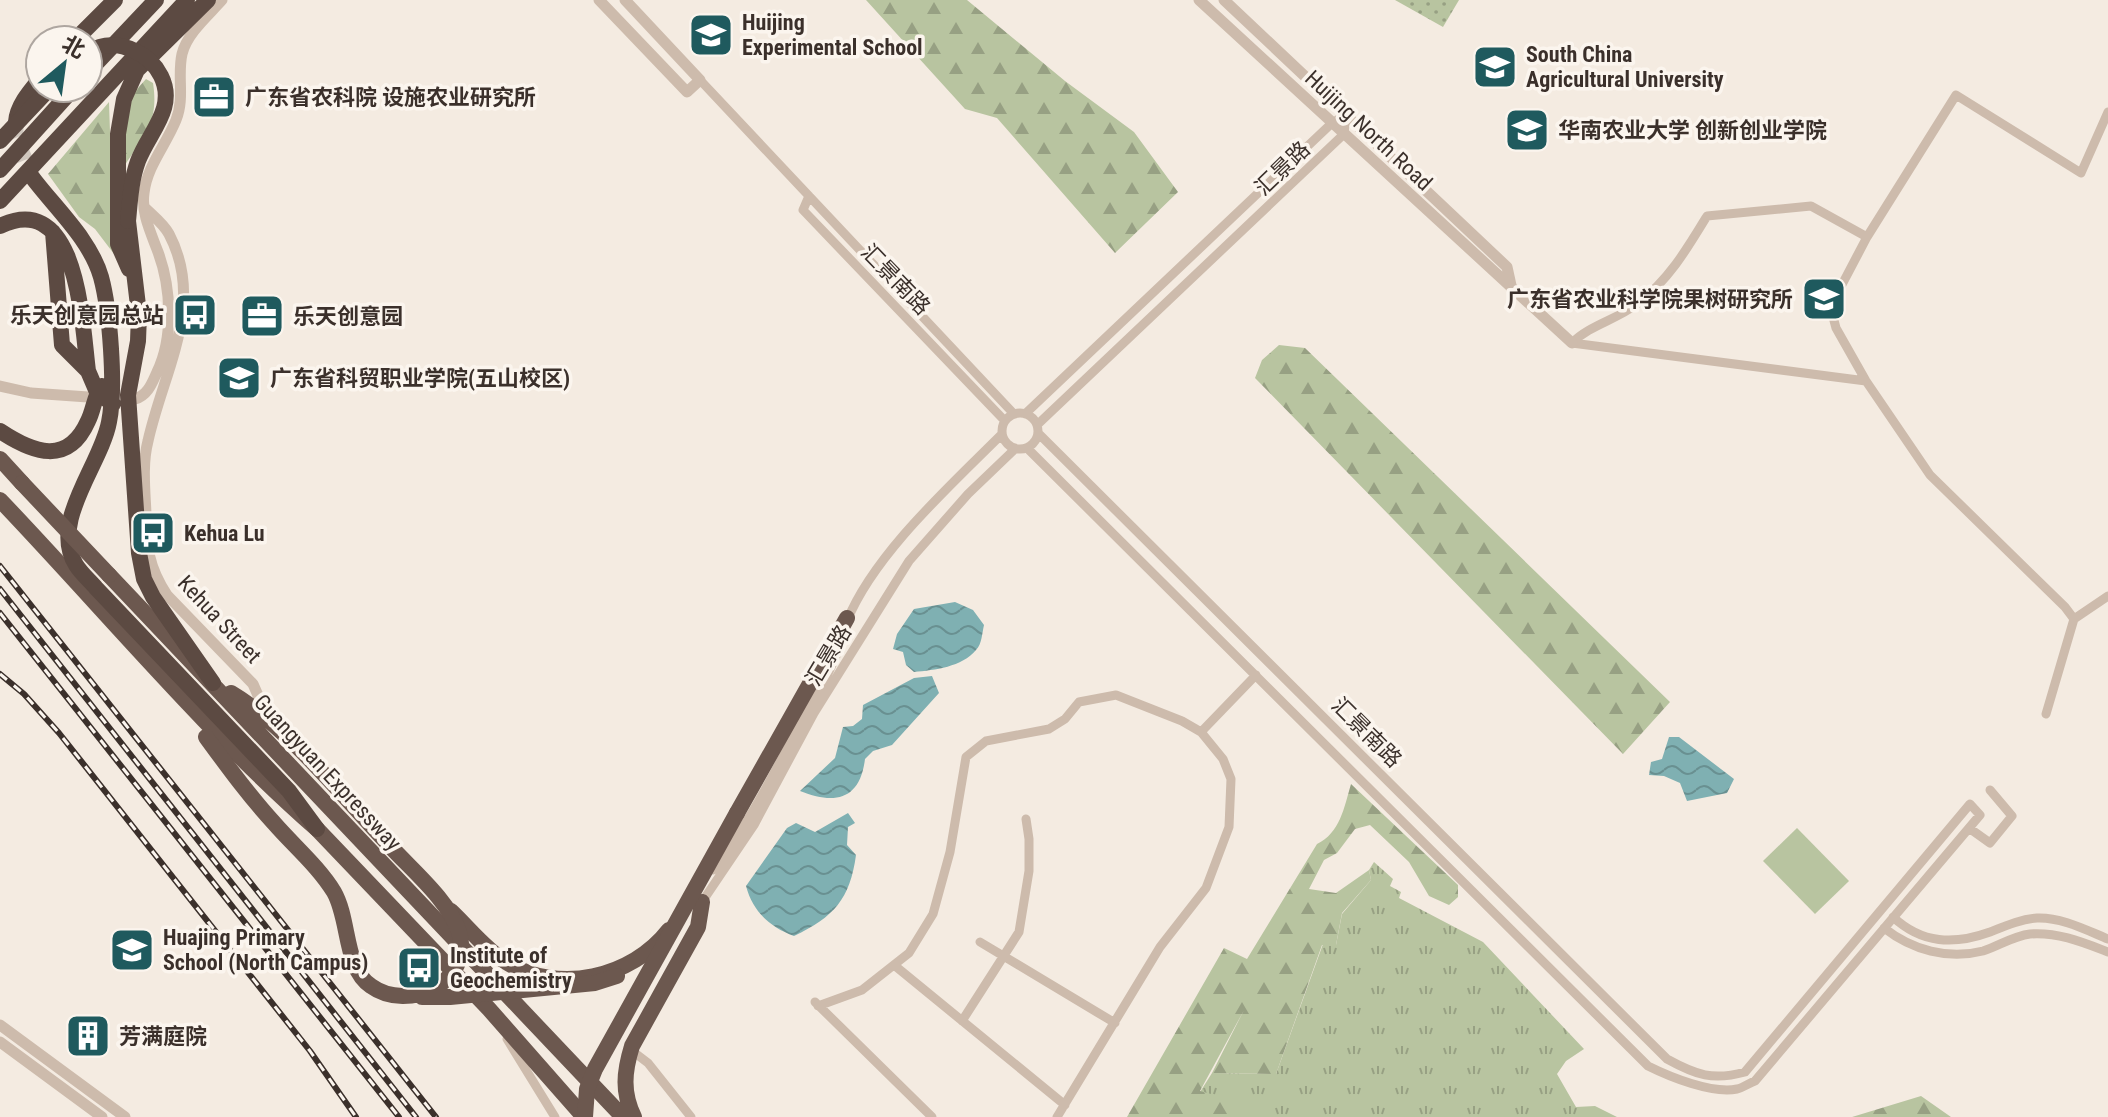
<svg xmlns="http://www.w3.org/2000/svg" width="2108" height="1117" viewBox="0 0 2108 1117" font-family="'Roboto Condensed','Noto Sans SC',sans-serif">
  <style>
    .grass { fill: url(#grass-tufts) }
    .forest { fill: url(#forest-firs) }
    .park { fill: url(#park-dots) }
    .pitch { fill: #b8c4a0 }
    .water { fill: url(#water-waves) }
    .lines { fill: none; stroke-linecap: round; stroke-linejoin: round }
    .motorway-tunnel { stroke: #cfc6bd; stroke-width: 16; stroke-dasharray: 16 8; stroke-linecap: butt }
    .minor { stroke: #cdbbac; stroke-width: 9 }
    .tertiary { stroke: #cdbbac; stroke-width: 11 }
    .trunk { stroke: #6c584f; stroke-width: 16 }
    .motorway { stroke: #5c4a42; stroke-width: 16 }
    .rail-casing { stroke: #3b302b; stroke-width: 6 }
    .rail { stroke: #fbf5ee; stroke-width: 3; stroke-dasharray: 9; stroke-linecap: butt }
    .trunk-bridge { stroke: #6c584f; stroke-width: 16 }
    .motorway-bridge { stroke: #5c4a42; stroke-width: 16 }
    .labels { text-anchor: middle; stroke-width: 7; stroke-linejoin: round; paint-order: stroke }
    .poi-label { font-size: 22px; font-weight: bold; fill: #3b302b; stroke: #fbf5ee; text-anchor: start }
    .street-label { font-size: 22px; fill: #3b302b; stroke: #fbf5ee }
  </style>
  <defs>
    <pattern id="grass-tufts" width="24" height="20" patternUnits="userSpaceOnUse" patternTransform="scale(2)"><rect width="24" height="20" fill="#b8c4a0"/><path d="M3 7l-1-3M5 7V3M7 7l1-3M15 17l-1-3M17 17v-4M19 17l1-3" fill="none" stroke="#97a083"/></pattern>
    <pattern id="forest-firs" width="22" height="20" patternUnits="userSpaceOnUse" patternTransform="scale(2)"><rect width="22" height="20" fill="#b8c4a0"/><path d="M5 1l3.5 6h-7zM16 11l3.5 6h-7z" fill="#97a083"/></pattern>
    <pattern id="park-dots" width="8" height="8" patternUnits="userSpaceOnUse" patternTransform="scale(2)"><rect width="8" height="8" fill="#b8c4a0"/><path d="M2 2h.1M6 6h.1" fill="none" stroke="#97a083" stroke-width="1.8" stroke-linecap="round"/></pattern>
    <pattern id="water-waves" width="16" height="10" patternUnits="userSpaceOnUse" patternTransform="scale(2)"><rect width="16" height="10" fill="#7fb0b2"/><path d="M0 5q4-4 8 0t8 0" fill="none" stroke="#699091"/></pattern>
  </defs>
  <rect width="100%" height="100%" fill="#f4ebe1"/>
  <!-- grass -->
  <path class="grass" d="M1374,862L1393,879L1390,886L1401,892L1399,898L1483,942L1584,1049L1566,1061L1557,1074L1576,1107L1595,1106L1617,1117H1249L1200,1092L1212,1073L1276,1074L1323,944L1336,945L1342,914L1371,880L1369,870Z"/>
  <!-- forest -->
  <path class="forest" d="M866,0H967L1065,81L1134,132L1178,192L1115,253L997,118L965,109Z
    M146,79L153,83C159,121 145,134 125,165V110L127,100Z
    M109,102L114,254L95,229L79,217L48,174Z
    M1279,345L1305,348L1670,702L1623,754L1255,378L1262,360Z
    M1351,784L1458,885V897L1449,905L1429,896L1409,862L1370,825L1355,829L1337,853L1324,860L1309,889L1336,893L1369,870L1371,880L1342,913L1336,945H1322L1276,1074L1212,1073L1244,1010L1200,1091L1248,1104L1250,1117H1127L1224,948L1247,959L1317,844C1340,833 1344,808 1351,784Z
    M1921,1096L1951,1117H1852Z"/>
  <!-- park -->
  <path class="park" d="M1395,0H1459L1443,27Z"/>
  <!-- pitch -->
  <path class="pitch" d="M1797,828L1849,881L1815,914L1763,861Z"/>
  <!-- water -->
  <path class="water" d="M955,602L973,610L984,625C982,633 982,644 976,650C962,667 935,670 914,672L906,665L903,652L893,649L897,634L914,609Z
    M932,676L939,693L892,745L873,751L865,759C860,800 835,805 800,791L835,758L843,727L853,726L862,719L863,705L914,678Z
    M1669,737H1679L1734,779L1727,793L1687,801L1680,783L1664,776L1649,775L1651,762L1662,759Z
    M848,813L855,823L848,827L847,845L856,855C850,899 834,917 794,936C770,927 753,912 746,886L787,828L796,823L815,832Z"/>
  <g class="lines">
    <!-- motorway-tunnel -->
    <path class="motorway-tunnel" d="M16,122L15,136L32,177"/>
    <!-- minor -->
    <path class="minor" d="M700,80L1014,414
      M809,196L803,210L1005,421
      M1572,343C1590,325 1616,320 1637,304C1668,281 1687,249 1707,216L1811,206L1867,237
      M1572,343L1866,381
      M1002 431a18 18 0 1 1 36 0a18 18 0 1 1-36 0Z
      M1025,414L1332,123L1346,115
      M1037,425L1344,134L1346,115
      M1027,448L1648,1066C1670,1077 1712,1094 1737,1089C1743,1088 1749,1083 1755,1081L1980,815L1970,804L1745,1072C1713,1081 1696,1075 1667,1059L1038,433
      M2074,619L2065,607L1930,475L1866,381L1836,328L1832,313L1836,296L1867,237L1956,95L2081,173L2108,112
      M2074,619L2108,596
      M847,621C874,554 951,485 1002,434
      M2046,714L2074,619
      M1201,732L1256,675
      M1969,828L1990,843L2012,816L1990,790
      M713,870C750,823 776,769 804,717C818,691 834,667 842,639
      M702,902L754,825L814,713L909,561L968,494L1015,449
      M1893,917C1922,944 1954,945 1990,932C2005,926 2021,919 2037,918C2061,917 2086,930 2108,939
      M1884,928C1912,950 1948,960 1983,951C1999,946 2013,936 2030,934C2058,932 2082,942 2108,952
      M980,942L1115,1023
      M894,965L1065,1105
      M815,1002L932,1117
      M818,1006L862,990L909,953L933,914L950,852L966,757L986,741L1049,729L1065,719L1079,702L1116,695L1182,721L1201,732L1223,759L1231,779L1229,827L1206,888L1160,947L1057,1117
      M962,1021L1019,932L1029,871V839L1026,819
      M507,1039L555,1117
      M631,1050L648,1063L691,1117"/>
    <!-- tertiary -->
    <path class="tertiary" d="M599,0L687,92L700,80L625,0
      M1199,0L1572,343
      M1224,0L1507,267L1512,290
      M144,207C153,216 163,223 169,234C206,304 163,372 148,441C142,464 145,490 146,514C147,548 148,566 167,595L253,684L260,700L258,711
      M0,386L31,393L88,397
      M135,399C148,395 152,383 157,372C174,337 171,287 158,252C151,233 141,213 144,193C147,166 166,145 176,120C185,98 177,76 182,54C187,33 209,15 222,0
      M0,1025L125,1117
      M0,1042L102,1117"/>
    <!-- trunk -->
    <path class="trunk" d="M0,459L22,483
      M0,500C105,610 203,729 317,829L489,1009L584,1117
      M109,575L623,1117
      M231,693C287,726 345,799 391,847
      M737,813L847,618
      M451,911C469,928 485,949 506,962C558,995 632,978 669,930
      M634,1117C622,1092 624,1072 632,1046L698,927L702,902"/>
    <!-- motorway -->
    <path class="motorway" d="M75,40L115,0
      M88,72L156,0
      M16,122C17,106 30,91 40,79
      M0,170L74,88
      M32,177C56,209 90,239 101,277C110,310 116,388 109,422C101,465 49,522 76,565C81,573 90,581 96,588L289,791L317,829
      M0,201L187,0
      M128,221L139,314L138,341L128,395L139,553L144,579L153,597L213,683
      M0,226C79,188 82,326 88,371
      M53,232L62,345L88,371L97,392L113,404
      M129,269L118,244V134L124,99L137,70L208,0
      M0,431C33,453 68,466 88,421C94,409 94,396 102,386"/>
    <!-- rail casing -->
    <g class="rail-casing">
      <path id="rail" d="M0,566L436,1117
        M0,589L416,1117
        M0,613L399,1117
        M0,674L24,694L59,733L310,1051L356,1117"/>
    </g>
    <!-- rail -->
    <use href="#rail" class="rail"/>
    <!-- trunk-bridge -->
    <path class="trunk-bridge" d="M22,483L109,575
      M206,737C228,767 249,796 274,823C293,845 319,867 334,892C350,920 344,968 371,986C408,1013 474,982 459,932C450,902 412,870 391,847
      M422,997H450L595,983L617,976
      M585,1117L587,1089L595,1069L737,813"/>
    <!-- motorway-bridge -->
    <path class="motorway-bridge" d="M88,52C104,43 118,43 135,51C146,56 155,64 161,76C177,108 149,132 138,161C131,180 130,201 128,221
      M0,141L50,88"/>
  </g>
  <!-- icons -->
  <defs>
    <g id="school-square" transform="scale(2.3)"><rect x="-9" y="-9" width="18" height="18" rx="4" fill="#1f5a5e" stroke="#fbf5ee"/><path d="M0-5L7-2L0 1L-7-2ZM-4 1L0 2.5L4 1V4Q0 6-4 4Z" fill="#fff"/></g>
    <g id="university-square" transform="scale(2.3)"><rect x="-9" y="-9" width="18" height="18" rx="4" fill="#1f5a5e" stroke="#fbf5ee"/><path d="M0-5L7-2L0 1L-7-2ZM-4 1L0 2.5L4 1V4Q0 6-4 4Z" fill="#fff"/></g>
    <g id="office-square" transform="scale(2.3)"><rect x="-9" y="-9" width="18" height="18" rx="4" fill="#1f5a5e" stroke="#fbf5ee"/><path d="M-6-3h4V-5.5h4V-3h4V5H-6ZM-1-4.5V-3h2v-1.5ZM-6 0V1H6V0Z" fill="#fff"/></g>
    <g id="bus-square" transform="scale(2.3)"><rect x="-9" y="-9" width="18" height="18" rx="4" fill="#1f5a5e" stroke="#fbf5ee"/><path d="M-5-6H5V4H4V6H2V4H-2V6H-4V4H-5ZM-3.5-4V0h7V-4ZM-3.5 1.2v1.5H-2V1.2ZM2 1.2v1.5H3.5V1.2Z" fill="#fff"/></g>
    <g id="building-square" transform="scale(2.3)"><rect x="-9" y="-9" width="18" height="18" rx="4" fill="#1f5a5e" stroke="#fbf5ee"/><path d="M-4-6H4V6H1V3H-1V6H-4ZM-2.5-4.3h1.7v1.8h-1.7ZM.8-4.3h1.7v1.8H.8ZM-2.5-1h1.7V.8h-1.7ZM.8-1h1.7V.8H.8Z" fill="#fff"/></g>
  </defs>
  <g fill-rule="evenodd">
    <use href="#school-square" x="711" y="35"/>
    <use href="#university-square" x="1495" y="67"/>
    <use href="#office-square" x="214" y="97"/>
    <use href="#university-square" x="1527" y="130"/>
    <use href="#university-square" x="1824" y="299"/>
    <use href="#bus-square" x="195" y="315"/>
    <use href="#office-square" x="262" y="316"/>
    <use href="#university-square" x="239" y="378"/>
    <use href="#bus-square" x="153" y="533"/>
    <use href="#school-square" x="132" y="950"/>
    <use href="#bus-square" x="419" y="968"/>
    <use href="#building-square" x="88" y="1036"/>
  </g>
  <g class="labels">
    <!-- poi labels -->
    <g class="poi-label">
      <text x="742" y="30">Huijing<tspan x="742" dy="25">Experimental School</tspan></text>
      <text x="1526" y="62">South China<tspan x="1526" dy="25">Agricultural University</tspan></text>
      <text x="245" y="105">广东省农科院 设施农业研究所</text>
      <text x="1558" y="138">华南农业大学 创新创业学院</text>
      <text x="1793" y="307" text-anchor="end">广东省农业科学院果树研究所</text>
      <text x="164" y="323" text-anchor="end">乐天创意园总站</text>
      <text x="293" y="324">乐天创意园</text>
      <text x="270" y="386">广东省科贸职业学院(五山校区)</text>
      <text x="184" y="541">Kehua Lu</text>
      <text x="163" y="945">Huajing Primary<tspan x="163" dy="25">School (North Campus)</tspan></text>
      <text x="450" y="963">Institute of<tspan x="450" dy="25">Geochemistry</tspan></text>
      <text x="119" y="1044">芳满庭院</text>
    </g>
    <!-- street labels -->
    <g class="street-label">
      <text transform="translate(1369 130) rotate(43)" y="8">Huijing North Road</text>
      <text transform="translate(1282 168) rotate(-44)" y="8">汇景路</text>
      <text transform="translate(896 279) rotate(46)" y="8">汇景南路</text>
      <text transform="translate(220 619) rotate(47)" y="8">Kehua Street</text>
      <text transform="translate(828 655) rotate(-59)" y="8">汇景路</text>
      <text transform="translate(1367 732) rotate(45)" y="8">汇景南路</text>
      <text transform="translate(328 772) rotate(47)" y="8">Guangyuan Expressway</text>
    </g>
  </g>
  <!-- north arrow -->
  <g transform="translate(64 64) rotate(29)"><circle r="38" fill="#fbf5ee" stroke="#aea6a0" stroke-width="2"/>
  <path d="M0-6L14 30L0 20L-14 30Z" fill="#1f5a5e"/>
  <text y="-12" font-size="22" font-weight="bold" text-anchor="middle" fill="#3b302b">北</text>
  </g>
</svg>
